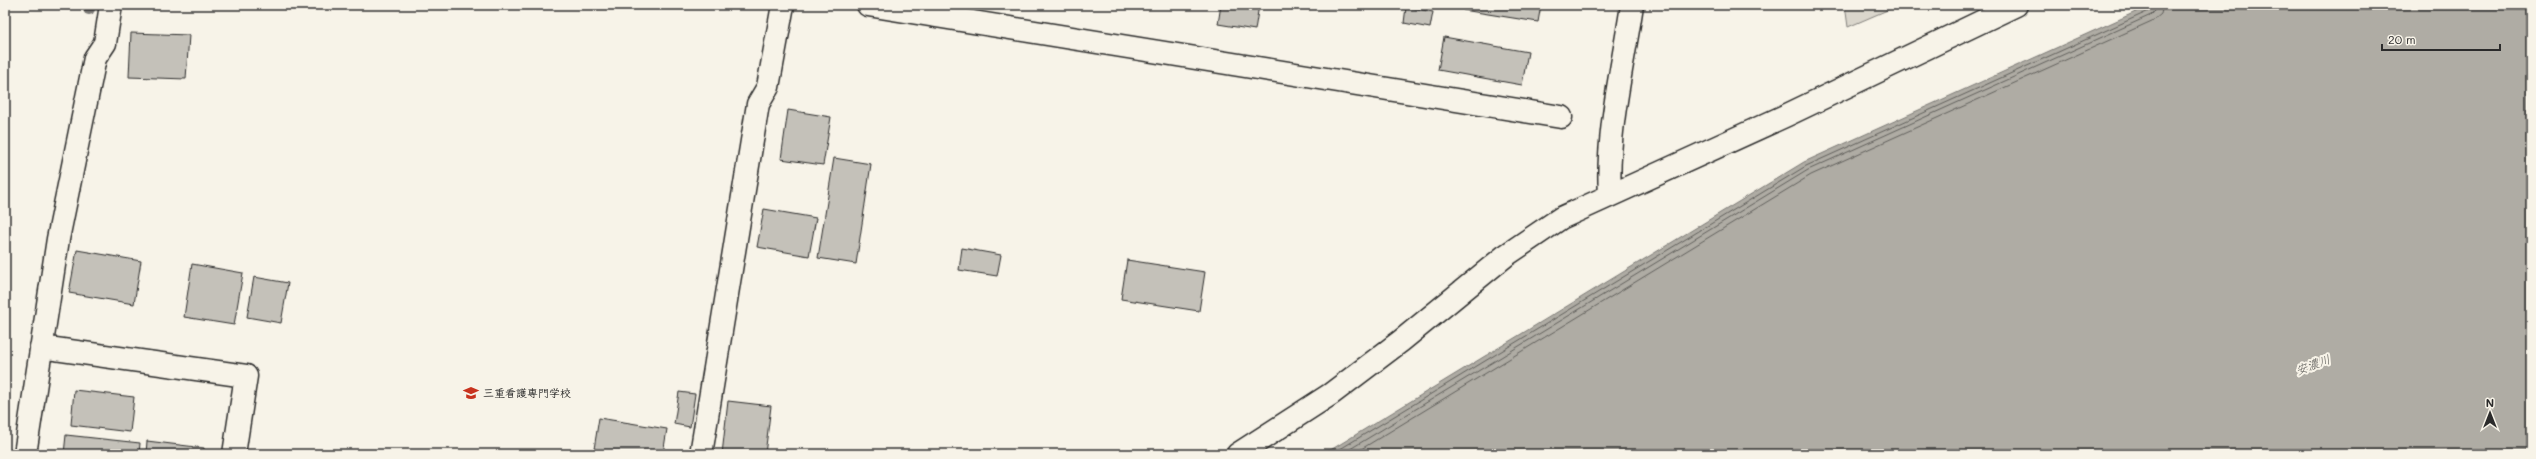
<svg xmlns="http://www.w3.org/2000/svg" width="2536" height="459" viewBox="0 0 2536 459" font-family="Mali,'Klee One',sans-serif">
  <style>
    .green { fill: #dad6cc; stroke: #82807c }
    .water { fill: #afaca4; stroke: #7a7874 }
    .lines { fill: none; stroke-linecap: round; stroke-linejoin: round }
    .shore { stroke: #605f5b; stroke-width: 1 }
    .stream { stroke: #7a7874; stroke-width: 12 }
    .building { fill: #c4c1b9; stroke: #2b2b2b }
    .street-casing { stroke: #2b2b2b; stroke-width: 25 }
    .street { stroke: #f7f3e8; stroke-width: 22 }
    .labels { text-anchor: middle; stroke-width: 4; stroke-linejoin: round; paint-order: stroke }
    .poi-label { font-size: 11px; font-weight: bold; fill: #2b2b2b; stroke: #f7f3e8; text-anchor: start }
    .water-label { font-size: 12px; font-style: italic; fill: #53524f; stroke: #f7f3e8 }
  </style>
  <rect width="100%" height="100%" fill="#f7f3e8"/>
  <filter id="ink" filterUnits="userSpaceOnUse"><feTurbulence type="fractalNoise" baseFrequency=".025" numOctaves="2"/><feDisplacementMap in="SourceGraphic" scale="8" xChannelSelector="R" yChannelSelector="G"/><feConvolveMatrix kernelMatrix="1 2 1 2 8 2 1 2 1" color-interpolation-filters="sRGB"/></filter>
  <g filter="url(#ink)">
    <!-- green -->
    <path class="green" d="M1845,5H1899L1848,27Z"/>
    <!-- water -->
    <path class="water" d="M2151,5H2531V454H1324L1804,162Z"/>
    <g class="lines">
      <!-- shore -->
      <path class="shore" d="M1332,454L1806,166L2149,11L2152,5
        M1342,454L1808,170L2151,15L2155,11L2157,5
        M1353,454L1811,175L2154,20L2161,14L2163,5"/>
      <!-- stream -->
      <path class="stream" d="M89,9V5"/>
    </g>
    <!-- building -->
    <path class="building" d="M1221,5H1259L1255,30L1218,24Z
      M1463,5H1541L1538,22L1463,10Z
      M1406,7L1433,12L1430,28L1404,23Z
      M131,33L189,35L186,79L129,77Z
      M1444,37L1528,52L1522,85L1438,70Z
      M788,110L831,117L823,165L781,159Z
      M834,158L871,164L856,264L818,258Z
      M764,209L816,218L809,256L757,247Z
      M962,248L1001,255L997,276L959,270Z
      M77,250L141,261L134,304L69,293Z
      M1127,260L1205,272L1199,311L1121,299Z
      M192,264L243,273L234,325L184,317Z
      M254,277L288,283L281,323L247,317Z
      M74,390L134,397L130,432L71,425Z
      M679,392L695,394L690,427L674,424Z
      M728,401L771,406L765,454H722Z
      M599,418L667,429L663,454H629L594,449Z
      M66,435L140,443L139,454H64Z
      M147,441L204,448V454H146Z
      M259,451L278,454H258Z"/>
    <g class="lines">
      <!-- street casing -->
      <g class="street-casing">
        <path id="street" d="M868,5L1561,117
          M1610,195C1606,133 1623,66 1632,5
          M41,347L246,376L234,454
          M25,454L58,239L95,58L105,43L111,5
          M701,454L758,104L768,87L783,5
          M1238,454L1331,394L1401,341L1505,256L1561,218L1787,115L2016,5"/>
      </g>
      <!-- street -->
      <use href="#street" class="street"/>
    </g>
  </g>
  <!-- icons -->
  <defs>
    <g id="school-bare" transform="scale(1.2)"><path d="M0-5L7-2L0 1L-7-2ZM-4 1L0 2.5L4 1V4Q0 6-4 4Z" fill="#c8321e" stroke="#f7f3e8" stroke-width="2.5" paint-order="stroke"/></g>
  </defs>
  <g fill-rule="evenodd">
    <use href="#school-bare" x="471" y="393"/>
  </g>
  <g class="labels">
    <!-- poi labels -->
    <g class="poi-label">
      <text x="483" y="397">三重看護専門学校</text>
    </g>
    <!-- water labels -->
    <g class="water-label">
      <text transform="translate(2313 365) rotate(-20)" y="4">安濃川</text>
    </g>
  </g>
  <!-- margin -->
  <rect width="2536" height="459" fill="none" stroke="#f7f3e8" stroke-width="20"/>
  <rect x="10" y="10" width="2516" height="439" fill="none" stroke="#2b2b2b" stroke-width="1.5" filter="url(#ink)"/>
  <!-- north arrow -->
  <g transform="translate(2490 413)" stroke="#f7f3e8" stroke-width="3" paint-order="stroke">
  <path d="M0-3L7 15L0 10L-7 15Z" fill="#2b2b2b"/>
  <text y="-6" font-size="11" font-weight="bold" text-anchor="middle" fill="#2b2b2b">N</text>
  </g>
  <!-- scale -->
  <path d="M2382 44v6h118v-6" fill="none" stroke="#2b2b2b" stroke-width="2"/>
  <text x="2388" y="44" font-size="12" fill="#2b2b2b" stroke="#f7f3e8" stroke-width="3" paint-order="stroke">20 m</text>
</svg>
